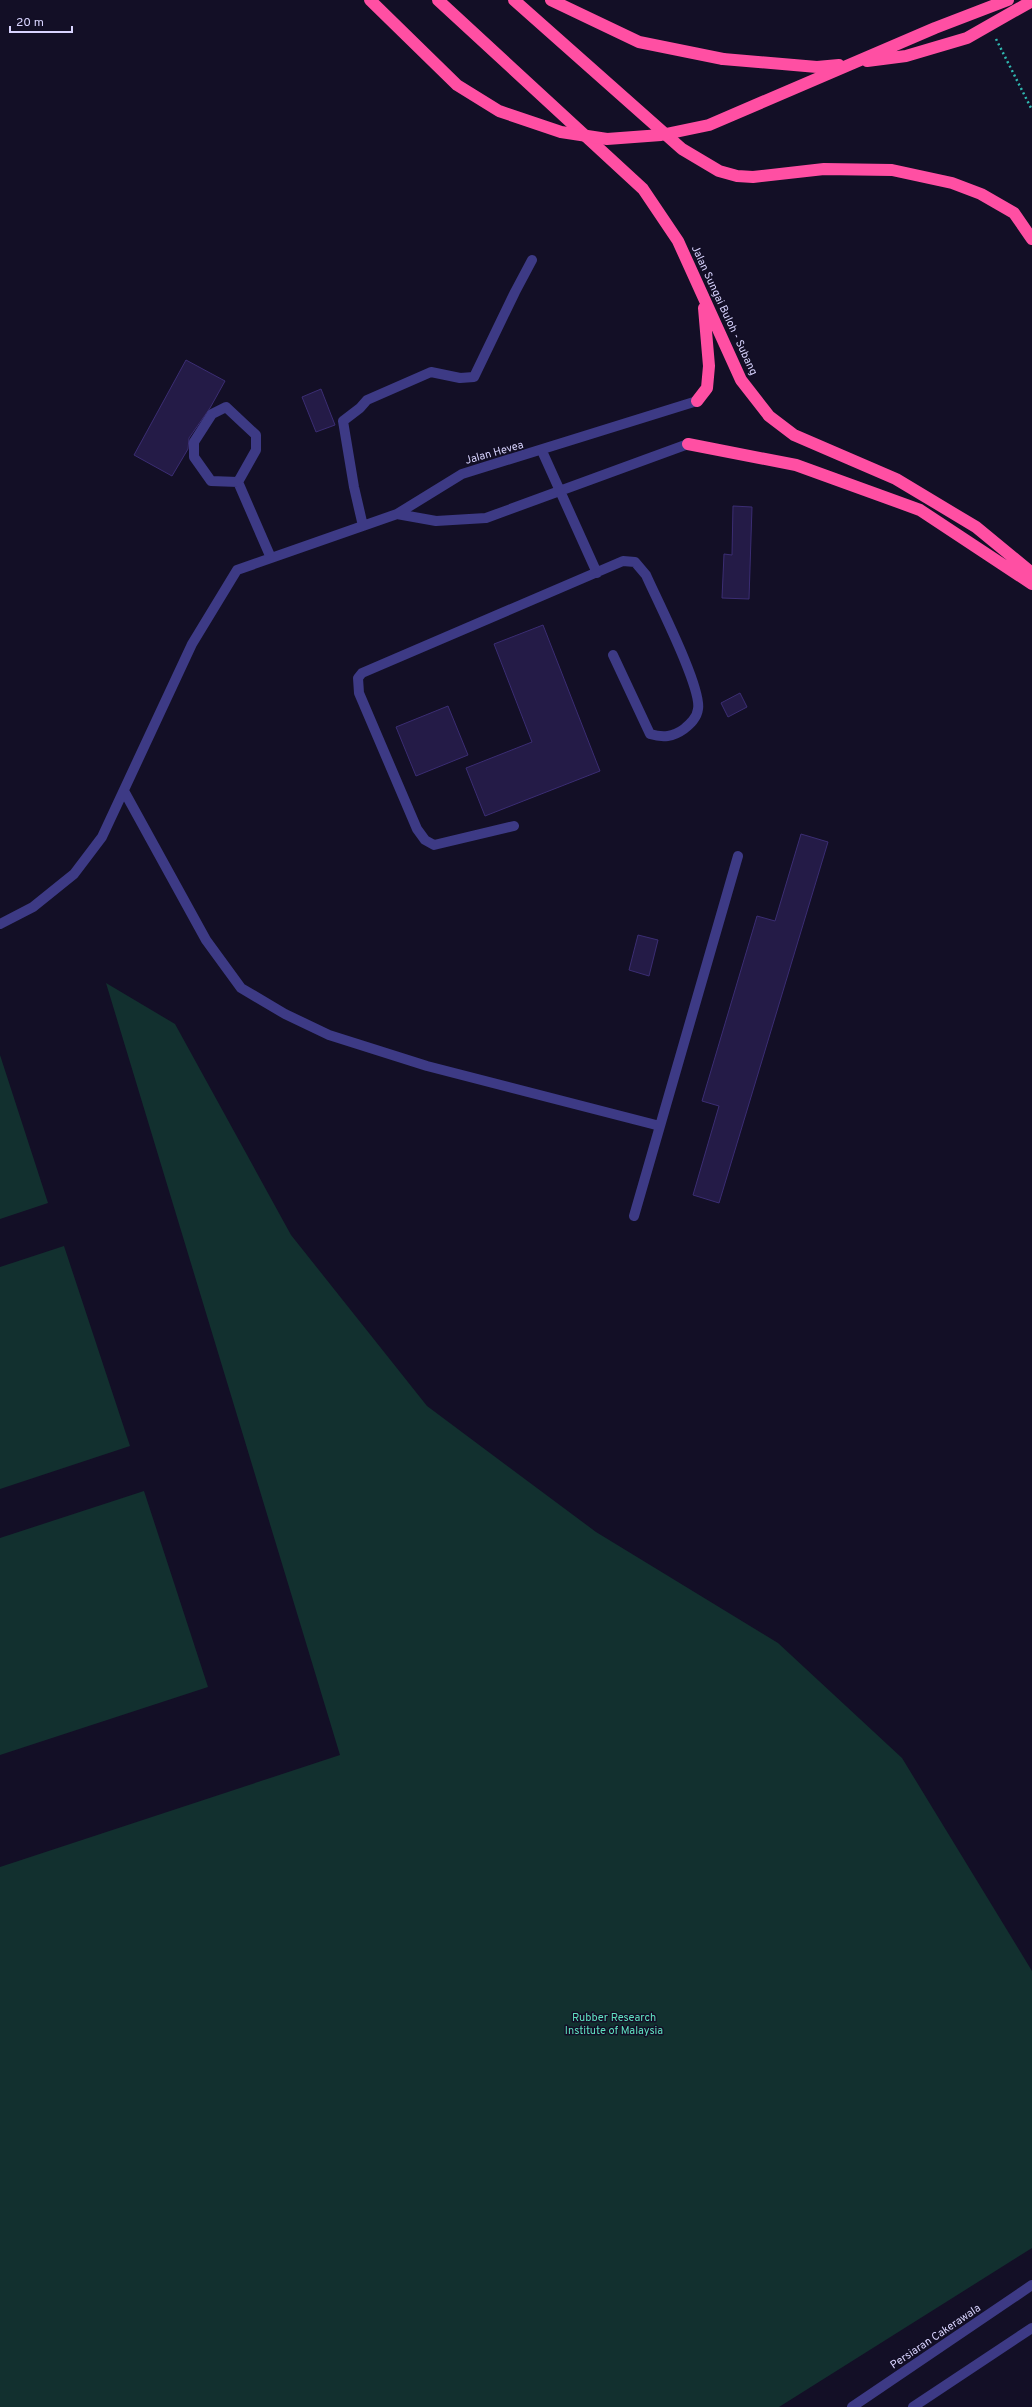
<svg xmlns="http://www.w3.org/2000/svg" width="1032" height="2407" viewBox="0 0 1032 2407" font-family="Overpass,sans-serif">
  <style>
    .green { fill: #12302f }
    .building { fill: #241b47; stroke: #3b2d73 }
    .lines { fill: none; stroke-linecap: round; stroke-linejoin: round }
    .path { stroke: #2fb8b0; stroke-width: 2.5; stroke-dasharray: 2 3; stroke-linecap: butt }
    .minor { stroke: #3d3a85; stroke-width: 10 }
    .highway { stroke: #ff4fa3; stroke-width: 12 }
    .highway-bridge { stroke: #ff4fa3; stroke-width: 12 }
    .labels { text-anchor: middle; stroke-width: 3; stroke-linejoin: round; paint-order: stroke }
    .street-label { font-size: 11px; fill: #d9d4ff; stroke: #130f26 }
    .park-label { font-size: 11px; fill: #5fe0c0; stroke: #130f26 }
  </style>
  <rect width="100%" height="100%" fill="#130f26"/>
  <!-- green -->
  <path class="green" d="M106,983L175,1024L291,1235L427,1406L596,1532L778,1643L902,1758L1032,1971V2248L779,2407H0V1867L340,1755Z
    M0,1055L48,1203L0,1219Z
    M64,1246L130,1446L0,1489V1267Z
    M144,1491L208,1687L0,1755V1538Z"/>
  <!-- building -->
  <path class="building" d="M186,360L225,381L210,408L189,438L188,449L172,476L134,455Z
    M321,389L335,425L316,432L302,397Z
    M733,506L752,507L749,599L722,598L724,554L732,555Z
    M543,625L600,771L485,816L466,768L532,742L494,644Z
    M740,693L747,707L728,717L721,703Z
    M448,706L468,755L416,776L396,727Z
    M801,834L828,842L719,1203L693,1195L719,1106L702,1101L757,916L775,921Z
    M638,935L658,940L649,976L629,970Z"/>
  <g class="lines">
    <!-- path -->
    <path class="path" d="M996,39L1032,110"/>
    <!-- minor -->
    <path class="minor" d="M226,407L256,435V450L238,482L211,481L194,457V442L212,414Z
      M542,451L597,573
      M238,482L271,558
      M397,514L436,521L486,518L688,444
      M363,526L354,487L343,421L360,408L367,400L431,372L460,378L474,377L515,292L532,260
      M124,791L206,940L241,988L285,1014L329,1035L427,1066L660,1126
      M514,826L434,845L425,840L417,829L359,693L358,678L362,673L623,561L635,562L646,575C657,600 702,688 698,709C697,718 690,724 684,729C673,737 663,738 650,734L613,655
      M0,924L33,907L74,874L102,837L192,644L237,570L397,514L462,474L697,401
      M634,1216L738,856
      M852,2407L1032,2285
      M913,2407L1032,2328"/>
    <!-- highway -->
    <path class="highway" d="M438,0L643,189L678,241L741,380L769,416L794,435L896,479L976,527L1032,573
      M514,0L682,149L719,171L737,176L753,177L824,169L892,170L952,183L981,194L1014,213L1032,239
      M551,0L639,42L723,59
      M697,401L707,388L709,366L704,308
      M688,444L796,465L920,510L1032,584"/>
    <!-- highway-bridge -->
    <path class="highway-bridge" d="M370,0L457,85L499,111L561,132L607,139L661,135L709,125L935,28L1008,0
      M723,59L817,67L839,65
      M867,61L906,56L967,38L1032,1"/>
  </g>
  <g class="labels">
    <!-- street labels -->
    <g class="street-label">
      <text transform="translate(725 310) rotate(65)" y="4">Jalan Sungai Buloh - Subang</text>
      <text transform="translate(494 452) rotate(-16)" y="4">Jalan Hevea</text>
      <text transform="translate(935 2336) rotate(-34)" y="4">Persiaran Cakerawala</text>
    </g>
    <!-- park labels -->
    <g class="park-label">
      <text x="614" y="2021">Rubber Research<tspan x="614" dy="13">Institute of Malaysia</tspan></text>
    </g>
  </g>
  <!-- scale -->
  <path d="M10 26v6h62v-6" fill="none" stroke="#d9d4ff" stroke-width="2"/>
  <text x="16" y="26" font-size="12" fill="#d9d4ff" stroke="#130f26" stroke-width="3" paint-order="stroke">20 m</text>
</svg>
